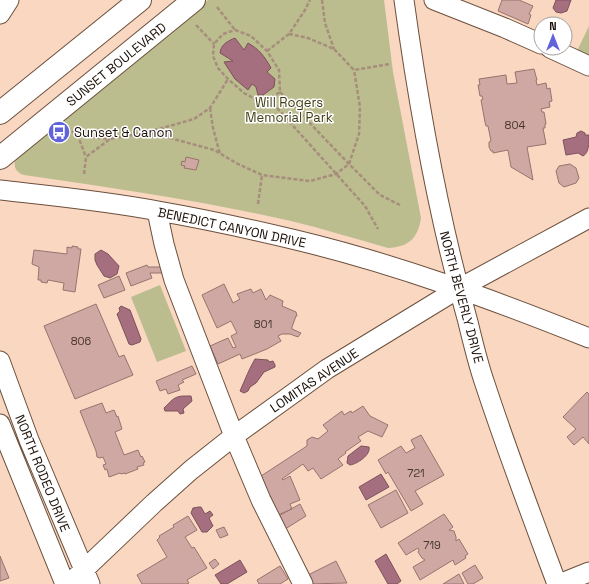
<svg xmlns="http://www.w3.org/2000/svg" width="589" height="584" viewBox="0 0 589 584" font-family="'Space Grotesk',sans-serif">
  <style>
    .green { fill: #bcbd8e }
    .water { fill: #a66f7f; stroke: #7c525b }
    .building { fill: #d0a8a3; stroke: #98736e }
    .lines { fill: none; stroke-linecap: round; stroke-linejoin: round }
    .minor-casing { stroke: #6c503d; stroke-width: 21 }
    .major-casing { stroke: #6c503d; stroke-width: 24 }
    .path { stroke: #a68d7c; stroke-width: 2.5; stroke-dasharray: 4 2; stroke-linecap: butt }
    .minor { stroke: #fff; stroke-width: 19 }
    .major { stroke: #fff; stroke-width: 22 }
    .labels { text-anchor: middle; stroke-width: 3; stroke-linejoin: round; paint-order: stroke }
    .number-label { font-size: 11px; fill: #48352f }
    .street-label { font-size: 13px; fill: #1b0f08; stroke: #fff }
    .park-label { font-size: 13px; fill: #3e3d12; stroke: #fff }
    .poi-label { font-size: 13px; fill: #1b0f08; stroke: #fff; text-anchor: start }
  </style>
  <rect width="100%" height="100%" fill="#f9d7c1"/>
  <!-- green -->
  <path class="green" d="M208,0H384L393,72L421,218C418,238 409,247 388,248C356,239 324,229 291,221C203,201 114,188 24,175C14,172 12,163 18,156L109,83Z
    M589,26V59L576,53Z
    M160,285L186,351L157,362L131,297Z"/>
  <!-- water -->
  <path class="water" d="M556,0H571L567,11L561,13L556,12L553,8Z
    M235,38L244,50L248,43C259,49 265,57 271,68L267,72L275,79L274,87L263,95H258L256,87L252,84L248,90L235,79L224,62L233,61L220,53C221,44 228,41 235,38Z
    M581,131L585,133V135H589C589,143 589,153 583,156L578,153L566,155L563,140L576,137L577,133Z
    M101,250L108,254L119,266L117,274L110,278L104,276L97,265L95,260V254Z
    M121,306L130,310L141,339L140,342L132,345L129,344L117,314L120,311L119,308Z
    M255,359L268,360L269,362L273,361L275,365V367L264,372L256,383L250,387L248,391L244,393L240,391C245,380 249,369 255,359Z
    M185,396H191L192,401L183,409L184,413L180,414L178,411H165L164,408C172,401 173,396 185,396Z
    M361,446L369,447C371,455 357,464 350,465L347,463L348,456Z
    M381,474L389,487L366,500L359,487Z
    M199,507H201L205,514L210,511L213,515L209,518L213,526L207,532H202L191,513L193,508Z
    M386,554L401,581L397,584H388L375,561Z
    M240,560L247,572L227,584H221L215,575Z"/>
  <!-- building -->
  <path class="building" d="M502,0H519L533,6L529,14L531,15L528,24L498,11Z
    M534,69L537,80H536L537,85L546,83L547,89L550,88L552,101L549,102L550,107L541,109L542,112H544L546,124H545V128H543L546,144L527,147L533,180L511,167L508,150L493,153V151H491L489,147V142L491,141L488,126H486L485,122L481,100L483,99L482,96H480L478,85H480L479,79L506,75L507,84L517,83L515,72Z
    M186,157L199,160L196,170L184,168L185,166L181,165L182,161L185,162Z
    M570,164L576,168L579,178L576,183L564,187L559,183L556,171L559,166Z
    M72,246L78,247V249H81L75,292L63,290L64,283L48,280L47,283L41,282V280H38L39,267L32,264L34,250L67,254V247L72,248Z
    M147,265L148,267H162V273H150L152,278L131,286L126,273Z
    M119,276L125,290L104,298L98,285Z
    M224,284L233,303L240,299L237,294L251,289L253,293L261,289L266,300L270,295L283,301L282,306L296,312L297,316H296L292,327V329L301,333L298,337L290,334H282L278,336L281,341L267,349L242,359L240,354L218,364L210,346L228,338L233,348L236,347L231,336L237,333L231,321L217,328L202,295Z
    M96,304L119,357L124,355L133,375L75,399L44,326Z
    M192,366L196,374L182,380L184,382L178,385L180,390L168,394L166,389L160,391L156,381Z
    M587,392L589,394V444L583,437L574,445L567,437L576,429L563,417Z
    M102,403L106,413L114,410L117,417L118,416L122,429L115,432L124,455L138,450L141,457L142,456L145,462L143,463L144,465L137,467L138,469L125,474V473L121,474L120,473L109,477L107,469L105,470L103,465L106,464L103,457L100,458L97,457L96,451L80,411Z
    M363,406L370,416L388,425L382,437L368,431L358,437L361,441L345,452L346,453L338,459L343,465L321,479L313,468L308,471L303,464L282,479L283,480L290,476L300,500L290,504L292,509L278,515L258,478L307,446V440L312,437L318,439L328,431L323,425L342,411L344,415L349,412L351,411L352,413Z
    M421,435L444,475L415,491L423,504L411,511L388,472L386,474L378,460L401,446L406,453L415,448L411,440Z
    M396,490L408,513L381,528L368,505Z
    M300,504L306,516L282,531L275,518Z
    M444,514L453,527L449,530L454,531L456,537V541L459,539L468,554L465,556L466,558L455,565L453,560L420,580L413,567L425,560L422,558L418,552L419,550L418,548L406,555L398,543Z
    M188,516L197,530L185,537L192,548L194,547L207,568L187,580L189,583L187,584H142L137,575L167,557L157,540L160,537L159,536L174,527L173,525Z
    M224,527L228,535L220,538L216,530Z
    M0,556L9,578L0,581Z
    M215,559L219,564L213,569L209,563Z
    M336,561L347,583L307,584L304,577Z
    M475,565L483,578L473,584H468L462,573Z
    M280,566L288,579L280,584H259L257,580Z
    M459,574L464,584H443Z"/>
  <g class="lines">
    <!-- minor casing -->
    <g class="minor-casing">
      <path id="minor" d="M404,0C419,109 438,216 468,322C473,343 478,364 485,384C507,451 532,517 557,584
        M434,0L505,28L541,44
        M0,14L9,0
        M550,48L589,66
        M0,190C53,196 106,201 158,211C204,219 250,229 296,240C396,264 494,300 589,338
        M157,211L164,244L174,280L234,436L261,500L303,584
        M0,361L29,440L90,584
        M0,424L65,584
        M69,584L154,503L191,470L234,436L327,369L458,289L589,218
        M559,584L589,572"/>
    </g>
    <!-- major casing -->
    <g class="major-casing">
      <path id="major" d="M0,113L140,0
        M0,158L194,0"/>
    </g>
    <!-- path -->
    <path class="path" d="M322,0L325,23L334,49
      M217,7L235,30
      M196,25L214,44
      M235,30L251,36L267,51L279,70L280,92L269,99L257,100L244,93L228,79L218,68L213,56L214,44L223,34Z
      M289,34L308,38L334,49L354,70L390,64
      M267,51L289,34L305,10L310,0
      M280,92L349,164L380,195L400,205
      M269,99L365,206L378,229
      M210,108L213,128L220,154
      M67,128L78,136L86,157
      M148,132L194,119L210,108L228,79
      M79,136L110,139
      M84,174L86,157L110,139L148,132L214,150L238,164L262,175L310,181L336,174L349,164L359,134L360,107L354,70
      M258,204L262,175"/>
    <!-- minor -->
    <use href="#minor" class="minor"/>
    <!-- major -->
    <use href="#major" class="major"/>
  </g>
  <!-- icons -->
  <defs>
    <g id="bus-disc" transform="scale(1.15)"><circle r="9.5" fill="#6163db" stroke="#fff"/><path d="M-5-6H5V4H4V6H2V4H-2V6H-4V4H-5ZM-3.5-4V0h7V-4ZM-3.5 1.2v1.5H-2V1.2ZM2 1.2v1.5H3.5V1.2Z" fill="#fff"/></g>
  </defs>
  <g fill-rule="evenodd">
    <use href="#bus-disc" x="59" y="132"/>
  </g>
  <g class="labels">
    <!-- number labels -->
    <g class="number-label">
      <text x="515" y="129">804</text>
      <text x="263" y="328">801</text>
      <text x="81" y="345">806</text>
      <text x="416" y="477">721</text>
      <text x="432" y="549">719</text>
    </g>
    <!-- street labels -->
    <g class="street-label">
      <text transform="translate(116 64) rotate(-39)" y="5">SUNSET BOULEVARD</text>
      <text transform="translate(232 227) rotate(12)" y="5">BENEDICT CANYON DRIVE</text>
      <text transform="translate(462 297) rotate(75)" y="5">NORTH BEVERLY DRIVE</text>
      <text transform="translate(314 380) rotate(-34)" y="5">LOMITAS AVENUE</text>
      <text transform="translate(43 473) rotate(68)" y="5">NORTH RODEO DRIVE</text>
    </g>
    <!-- park labels -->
    <g class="park-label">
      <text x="289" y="107">Will Rogers<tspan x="289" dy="15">Memorial Park</tspan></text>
    </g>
    <!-- poi labels -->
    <g class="poi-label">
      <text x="74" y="137">Sunset &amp; Canon</text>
    </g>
  </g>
  <!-- north arrow -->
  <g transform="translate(553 36)"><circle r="19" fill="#ffffff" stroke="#a49f9c"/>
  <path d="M0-3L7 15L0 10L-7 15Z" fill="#6163db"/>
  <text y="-6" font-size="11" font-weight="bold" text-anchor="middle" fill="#1b0f08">N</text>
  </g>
</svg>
